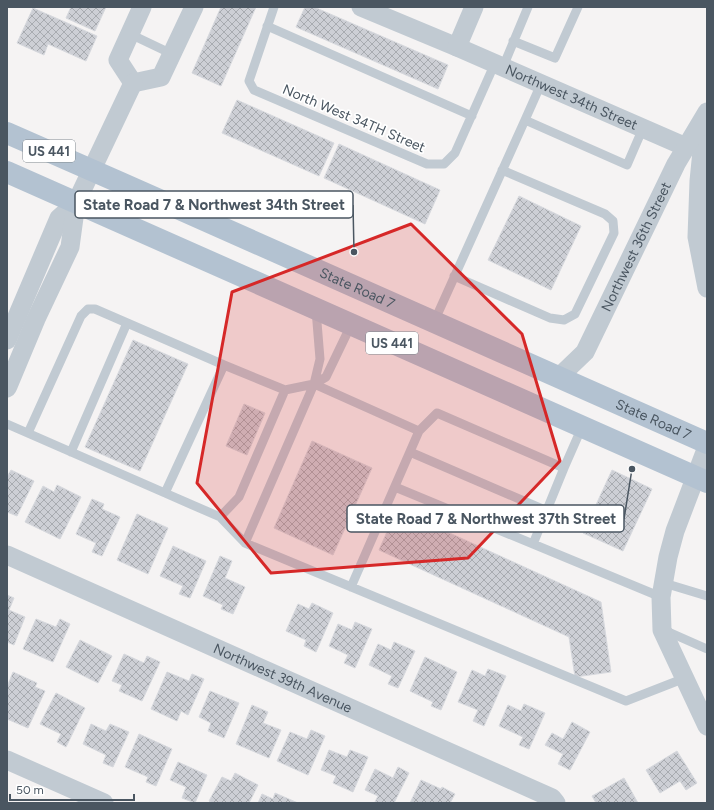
<svg xmlns="http://www.w3.org/2000/svg" width="714" height="810" viewBox="0 0 714 810" font-family="Figtree,sans-serif">
  <style>
    .building { fill: url(#building-cross-hatch); stroke: #d7d9de }
    .lines { fill: none; stroke-linecap: round; stroke-linejoin: round }
    .service { stroke: #c1cad2; stroke-width: 9 }
    .minor { stroke: #c1cad2; stroke-width: 19 }
    .primary { stroke: #b3c2d1; stroke-width: 22 }
    .marked { fill: #d62828; fill-opacity: 0.2; stroke: #d62828; stroke-width: 3; stroke-linejoin: round }
    .labels { text-anchor: middle; stroke-width: 3.5; stroke-linejoin: round; paint-order: stroke }
    .shield { fill: #fff; stroke: #808990; stroke-width: 1 }
    .shield-label { font-size: 13px; font-weight: bold; fill: #4a5661 }
    .street-label { font-size: 14px; fill: #4a5661; stroke: #fff }
    .leader { fill: none; stroke: #4a5661; stroke-width: 1.5 }
    .callout-dot { fill: #4a5661; stroke: #fff; stroke-width: 1.5 }
    .callout { fill: #fff; stroke: #4a5661; stroke-width: 1.5 }
    .callout-label { font-size: 15px; text-anchor: middle; font-weight: bold; fill: #4a5661 }
  </style>
  <defs>
    <pattern id="building-cross-hatch" width="8" height="8" patternUnits="userSpaceOnUse"><rect width="8" height="8" fill="#cdcfd5"/><path d="M0 0l8 8M0 8l8-8" fill="none" stroke="#a8abb0"/></pattern>
  </defs>
  <rect width="100%" height="100%" fill="#f5f3f3"/>
  <!-- building -->
  <path class="building" d="M71,7H106L95,31L66,18Z
    M221,7H256L221,86L192,73Z
    M305,7H314L448,65L438,89L296,27Z
    M33,8L97,36L86,61L48,44L44,55L17,43Z
    M237,100L334,143L319,176L222,133Z
    M339,144L440,190L425,224L324,178Z
    M519,196L581,226L551,290L488,260Z
    M133,340L188,364L140,471L85,447Z
    M244,404L265,413L247,455L226,446Z
    M312,441L372,468L333,555L274,528Z
    M11,470L34,481L17,516L7,512V477Z
    M612,470L652,489L623,551L583,533Z
    M57,485L81,497L60,539L25,522L43,486L54,492Z
    M92,499L104,504L102,509L120,517L102,556L92,552L96,543L76,534Z
    M397,509L601,602L611,672L575,677L569,637L379,550Z
    M137,514L168,528L148,574L117,560Z
    M173,546L206,561L190,598L179,594L183,586L160,576Z
    M220,556L232,561L225,578L245,587L233,614L221,609L223,605L203,596Z
    M7,595L14,598L9,610L25,617L14,645L7,642Z
    M312,603L333,613L316,652L304,646L306,640L286,631L298,604L309,609Z
    M36,619L56,627L60,619L70,624L53,662L23,649Z
    M355,622L372,629L355,668L344,663L348,655L329,646L338,624L352,630Z
    M80,640L112,656L98,683L66,667Z
    M394,642L415,651L398,688L388,684L392,676L369,665L378,644L391,650Z
    M124,654L144,663L147,656L160,662L142,701L119,691L122,685L112,681Z
    M425,657L457,672L441,710L431,706L433,702L410,691Z
    M488,669L506,676L484,726L473,721L478,710L458,702L472,670L485,676Z
    M13,672L37,683L35,687L45,691L28,728L7,719V687Z
    M167,672L189,681L192,674L204,679L188,715L181,711L177,721L151,709Z
    M210,691L239,703L224,738L208,731L211,723L199,717Z
    M56,693L85,708L66,747L57,742L61,734L40,724Z
    M524,704L545,713L529,749L519,745L523,737L499,726L508,705L521,711Z
    M252,705L268,712L263,723L281,730L269,758L236,744Z
    M572,722L590,732L570,770L558,764L563,754L545,745L552,733L563,739Z
    M91,724L106,731L110,724L129,732L113,767L103,763L106,755L83,744Z
    M311,730L325,736L308,775L277,761L290,732L307,739Z
    M139,734L172,749L156,786L146,782L148,777L125,767Z
    M329,750L347,757L350,750L368,757L353,792L333,783L336,776L321,770Z
    M677,751L697,783L686,790L680,781L660,793L646,770Z
    M178,762L207,775L195,803L182,798L186,787L170,780Z
    M398,767L409,773L394,803H377L375,802L378,796L365,790L375,769L393,778Z
    M235,773L258,785L249,803H212L209,801L222,777L231,781Z
    M624,778L638,803H596L592,796Z
    M421,780L441,789L442,787L455,794L450,803H410Z
    M275,793L298,803H258L262,794L273,799Z"/>
  <g class="lines">
    <!-- service -->
    <path class="service" d="M274,7L249,81L254,90L427,164H444L455,153L495,63
      M267,26L472,116
      M130,34L172,54
      M513,41L555,58L578,7
      M503,67L528,7
      M541,84L525,120L627,165L643,128
      M454,276L550,318L564,320L575,314L614,233L613,221L605,214L502,170
      M434,322L525,120
      M224,365L285,390L314,384L326,377L351,325
      M314,384L419,431L351,587
      M7,424L165,493L224,365L95,309H88L81,316L28,433
      M419,431L437,413L564,468L582,427
      M71,452L127,323
      M410,452L547,511
      M395,487L661,597
      M165,493L220,517L245,543L626,701L685,678
      M220,517L239,497L285,390
      M245,543L314,384L320,359L316,310
      M533,544L564,468
      M664,583L707,596
      M664,630L707,649"/>
    <!-- minor -->
    <g class="minor">
      <path d="M142,7L118,60L133,83L161,77L194,7"/>
      <path id="s1" d="M361,7L457,47L686,147"/>
      <path d="M457,47L474,7"/>
      <path d="M705,121L699,181L697,237L707,288"/>
      <path d="M7,340L59,218L76,203"/>
      <path id="s2" d="M559,377L585,352L676,164L707,112"/>
      <path d="M7,388L8,386L36,319L70,247L76,203L133,83"/>
      <path d="M707,447L675,531L668,557L661,597L662,630L707,726"/>
      <path id="s3" d="M7,555L552,798L556,803"/>
      <path d="M7,760L104,803"/>
    </g>
    <!-- primary -->
    <g class="primary">
      <path id="s4" d="M7,133L121,183L707,443"/>
      <path d="M7,172L707,482"/>
    </g>
  </g>
  <!-- marked area -->
  <path class="marked" d="M411,224L522,334L560,461L468,558L271,573L197,483L232,292Z"/>
  <g class="labels">
    <!-- shield labels -->
    <g class="shield">
      <rect x="23" y="140" width="52" height="22" rx="3"/>
      <rect x="366" y="332" width="52" height="22" rx="3"/>
    </g>
    <g class="shield-label">
      <text x="49" y="156">US 441</text>
      <text x="392" y="348">US 441</text>
    </g>
    <!-- street labels -->
    <g class="street-label">
      <text dy="5" stroke="none"><textPath href="#s1" startOffset="229">Northwest 34th Street</textPath></text>
      <text transform="translate(354 118) rotate(23)" y="5">North West 34TH Street</text>
      <text dy="5" stroke="none"><textPath href="#s2" startOffset="153">Northwest 36th Street</textPath></text>
      <text dy="5" stroke="none"><textPath href="#s4" startOffset="383">State Road 7</textPath></text>
      <text dy="5" stroke="none"><textPath href="#s4" startOffset="707">State Road 7</textPath></text>
      <text dy="5" stroke="none"><textPath href="#s3" startOffset="302">Northwest 39th Avenue</textPath></text>
    </g>
  </g>
  <!-- callouts -->
  <path class="leader" d="M354 252L353 205M632 469L624 519"/>
  <g class="callout-dot">
    <circle cx="354" cy="252" r="4"/>
    <circle cx="632" cy="469" r="4"/>
  </g>
  <g class="callout">
    <rect x="75" y="191" width="278" height="27" rx="4"/>
    <rect x="347" y="505" width="277" height="27" rx="4"/>
  </g>
  <g class="callout-label">
    <text x="214" y="210">State Road 7 &amp; Northwest 34th Street</text>
    <text x="486" y="524">State Road 7 &amp; Northwest 37th Street</text>
  </g>
  <!-- border -->
  <rect width="714" height="810" fill="none" stroke="#4a5661" stroke-width="16"/>
  <!-- scale -->
  <path d="M10 794v6h124v-6" fill="none" stroke="#4a5661" stroke-width="2"/>
  <text x="16" y="794" font-size="12" fill="#4a5661" stroke="#ffffff" stroke-width="3" paint-order="stroke">50 m</text>
</svg>
